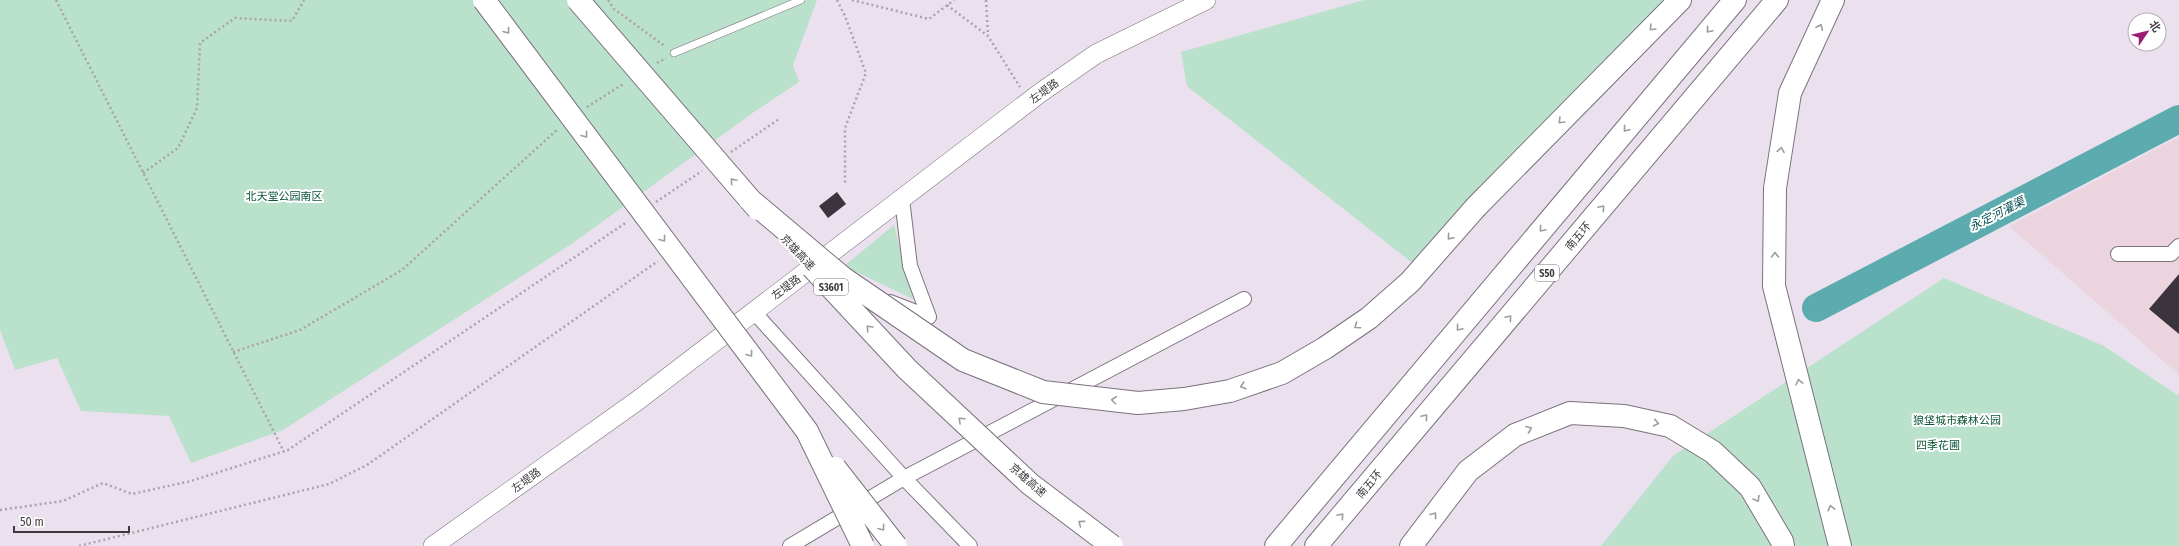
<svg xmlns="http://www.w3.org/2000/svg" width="2179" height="546" viewBox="0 0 2179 546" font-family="'Fira Sans Condensed','Noto Sans SC',sans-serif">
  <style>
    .industrial { fill: #ecd4df }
    .green { fill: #b9e1cb }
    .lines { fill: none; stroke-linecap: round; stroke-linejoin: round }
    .river { stroke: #5cabae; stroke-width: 28 }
    .building { fill: #3b333d }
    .lane-casing { stroke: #7b727d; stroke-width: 8 }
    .street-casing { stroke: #7b727d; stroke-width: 16 }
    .secondary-casing { stroke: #7b727d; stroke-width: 20 }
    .highway-casing { stroke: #7b727d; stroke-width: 24 }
    .path { stroke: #aaa2ac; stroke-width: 2.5; stroke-dasharray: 2 3; stroke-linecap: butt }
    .lane { stroke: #fff; stroke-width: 7 }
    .street { stroke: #fff; stroke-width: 14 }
    .secondary { stroke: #fff; stroke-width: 19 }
    .highway { stroke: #fff; stroke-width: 22 }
    .highway-bridge-casing { stroke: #7b727d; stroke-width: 24; stroke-linecap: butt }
    .highway-bridge { stroke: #fff; stroke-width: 22 }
    .oneway { stroke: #9e9c9e }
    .labels { text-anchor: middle; stroke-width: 4; stroke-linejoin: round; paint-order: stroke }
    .shield { fill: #fff; stroke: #777478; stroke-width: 1 }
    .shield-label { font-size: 10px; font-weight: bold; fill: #3d393e }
    .street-label { font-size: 11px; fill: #3d393e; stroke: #fff }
    .park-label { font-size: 11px; fill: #0b5638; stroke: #fff }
    .water-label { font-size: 12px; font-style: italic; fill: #065053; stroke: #fff }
  </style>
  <rect width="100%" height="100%" fill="#ebe1ee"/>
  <!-- industrial -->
  <path class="industrial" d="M2179,137V375L2009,226Z"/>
  <!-- green -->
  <path class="green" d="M0,0H817L793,65L799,82L754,112L573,243L283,430L191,463L169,416L81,411L57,358L15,370L0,330Z
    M1364,0H1674L1429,276L1187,86L1181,52Z
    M894,225L913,299L844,266Z
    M1944,278L2104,346L2179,396V546H1601L1673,456Z"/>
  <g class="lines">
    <!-- river -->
    <path class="river" d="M1816,308L2179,119"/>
  </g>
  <!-- building -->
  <path class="building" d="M837,192L846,204L828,218L819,206Z
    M2179,274V334L2149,309Z"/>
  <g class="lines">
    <!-- lane casing -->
    <g class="lane-casing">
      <path id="lane" d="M674,53L801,0"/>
    </g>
    <!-- street casing -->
    <g class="street-casing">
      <path id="street" d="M902,199L910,266L929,317
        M2118,254H2171L2179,246
        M890,302L929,317
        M754,312L904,478L970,546
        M790,546L904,478L1244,299"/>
    </g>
    <!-- secondary casing -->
    <g class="secondary-casing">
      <path id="secondary" d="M433,546L637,401L1040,93L1096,54L1206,0"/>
    </g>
    <!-- highway casing -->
    <g class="highway-casing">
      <path id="highway" d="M1833,0L1790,93L1775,188L1774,286L1840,546
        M1476,207L1680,0
        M1276,546L1735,0
        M1316,546L1777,0
        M1411,546L1468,471L1515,435L1570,413L1624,416L1670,426L1713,452L1750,487L1782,541L1783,546"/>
    </g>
    <!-- path -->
    <path class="path" d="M56,0L284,452
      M608,0L614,9L666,47
      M837,0L845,16L866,73L845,128V183
      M852,0L929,19L954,0
      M986,0L988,35
      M947,5L988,36L1020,87
      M657,63L666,58
      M587,107L625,83
      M731,152L779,119
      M143,173L178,148L197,108L200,43L235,18L292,21L304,0
      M656,202L702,171
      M233,352L300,330L402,270L558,129
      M0,510L63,501L103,483L132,494L191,481L288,450L627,222
      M79,546L329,484L367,465L658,261"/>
    <!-- lane -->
    <use href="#lane" class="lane"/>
    <!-- street -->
    <use href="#street" class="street"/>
    <!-- secondary -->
    <use href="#secondary" class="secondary"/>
    <!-- highway -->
    <use href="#highway" class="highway"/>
    <!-- highway-bridge casing -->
    <g class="highway-bridge-casing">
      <path id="highway-bridge" d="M484,0L807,431L863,546
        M578,0L758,209
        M749,199L843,278L963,360L1043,392L1138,403L1184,399L1230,391L1282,373L1325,348L1369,318L1410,282L1476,207
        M812,267L907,369L1030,484L1112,546
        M835,468L896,546"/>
    </g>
    <!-- highway-bridge -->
    <use href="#highway-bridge" class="highway-bridge"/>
  </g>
  <!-- one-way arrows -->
  <defs><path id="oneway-chevron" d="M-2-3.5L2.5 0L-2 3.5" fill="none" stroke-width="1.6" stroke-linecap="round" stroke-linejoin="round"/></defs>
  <g class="oneway">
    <use href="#oneway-chevron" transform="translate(1820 27) rotate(-65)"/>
    <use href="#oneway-chevron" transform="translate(1652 28) rotate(135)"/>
    <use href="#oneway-chevron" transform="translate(1709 30) rotate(130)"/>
    <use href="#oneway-chevron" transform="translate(507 31) rotate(53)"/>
    <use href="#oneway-chevron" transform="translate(1561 121) rotate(135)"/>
    <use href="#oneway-chevron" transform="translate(1626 129) rotate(130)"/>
    <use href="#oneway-chevron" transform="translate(585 135) rotate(53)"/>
    <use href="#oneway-chevron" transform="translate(1781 150) rotate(-81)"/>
    <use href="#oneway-chevron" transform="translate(733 181) rotate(-131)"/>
    <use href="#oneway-chevron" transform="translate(1602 208) rotate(-50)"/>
    <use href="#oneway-chevron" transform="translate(1542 229) rotate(130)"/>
    <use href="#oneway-chevron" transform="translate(1450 237) rotate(131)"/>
    <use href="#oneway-chevron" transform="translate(663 239) rotate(53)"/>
    <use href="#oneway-chevron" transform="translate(1775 255) rotate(-90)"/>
    <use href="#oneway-chevron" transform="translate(1509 318) rotate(-50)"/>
    <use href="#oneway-chevron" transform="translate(1357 326) rotate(145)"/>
    <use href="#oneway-chevron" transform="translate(869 328) rotate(-133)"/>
    <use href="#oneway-chevron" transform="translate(1459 328) rotate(130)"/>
    <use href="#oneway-chevron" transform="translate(750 354) rotate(53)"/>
    <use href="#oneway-chevron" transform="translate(1799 382) rotate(-104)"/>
    <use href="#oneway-chevron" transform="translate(1243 386) rotate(162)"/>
    <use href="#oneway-chevron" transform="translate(1114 400) rotate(-173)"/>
    <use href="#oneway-chevron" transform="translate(1425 417) rotate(-50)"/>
    <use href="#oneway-chevron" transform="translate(961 420) rotate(-137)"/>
    <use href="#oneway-chevron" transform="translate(1656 423) rotate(12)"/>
    <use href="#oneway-chevron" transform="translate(1529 429) rotate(-22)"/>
    <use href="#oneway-chevron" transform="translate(1757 499) rotate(59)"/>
    <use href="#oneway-chevron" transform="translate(1831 508) rotate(-104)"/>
    <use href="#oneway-chevron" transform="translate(1434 515) rotate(-53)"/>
    <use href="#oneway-chevron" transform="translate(1341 516) rotate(-50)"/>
    <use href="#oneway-chevron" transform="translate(1081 523) rotate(-143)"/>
    <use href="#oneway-chevron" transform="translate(882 528) rotate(52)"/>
  </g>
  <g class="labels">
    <!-- shield labels -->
    <g class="shield">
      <rect x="1535" y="265" width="24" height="16" rx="3"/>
      <rect x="814" y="279" width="34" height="16" rx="3"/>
    </g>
    <g class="shield-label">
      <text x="1547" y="277">S50</text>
      <text x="831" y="291">S3601</text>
    </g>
    <!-- street labels -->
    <g class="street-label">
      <text transform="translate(1044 91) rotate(-36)" y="4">左堤路</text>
      <text transform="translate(1578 236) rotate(-50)" y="4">南五环</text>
      <text transform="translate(798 252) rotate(47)" y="4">京雄高速</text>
      <text transform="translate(786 287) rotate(-37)" y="4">左堤路</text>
      <text transform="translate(526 480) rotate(-36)" y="4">左堤路</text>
      <text transform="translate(1028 480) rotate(41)" y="4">京雄高速</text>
      <text transform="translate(1369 484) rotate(-50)" y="4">南五环</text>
    </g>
    <!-- park labels -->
    <g class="park-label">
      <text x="284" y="200">北天堂公园南区</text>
      <text x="1957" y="424">狼垡城市森林公园</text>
      <text x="1938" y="449">四季花圃</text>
    </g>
    <!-- water labels -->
    <g class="water-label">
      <text transform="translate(1997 214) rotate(-27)" y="4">永定河灌渠</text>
    </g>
  </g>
  <!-- north arrow -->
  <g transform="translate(2147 32) rotate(55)"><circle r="19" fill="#ffffff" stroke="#b1b0b2"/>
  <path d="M0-3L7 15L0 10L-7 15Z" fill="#9b1e75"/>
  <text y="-6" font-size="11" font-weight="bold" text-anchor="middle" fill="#3d393e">北</text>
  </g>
  <!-- scale -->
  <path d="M14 526v6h115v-6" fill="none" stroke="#3d393e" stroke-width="2"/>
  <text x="20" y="526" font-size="12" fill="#3d393e" stroke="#ffffff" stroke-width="3" paint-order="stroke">50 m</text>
</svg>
